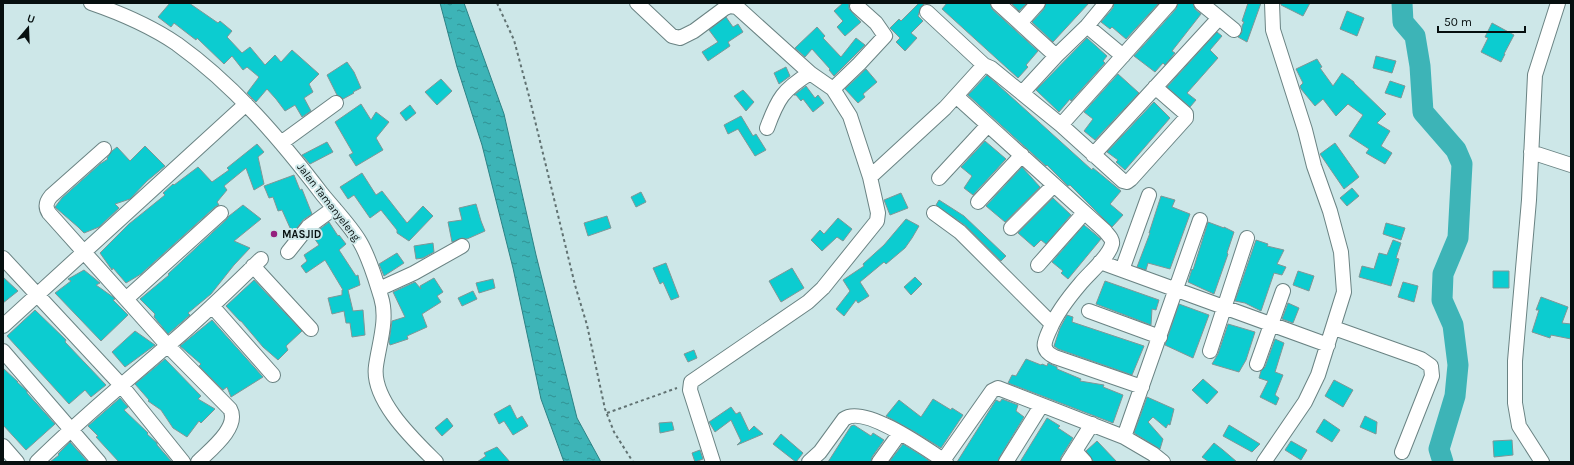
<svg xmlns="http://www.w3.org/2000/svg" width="1574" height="465" viewBox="0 0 1574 465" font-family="Karla,sans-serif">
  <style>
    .water { fill: url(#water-ripples); stroke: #2c8285 }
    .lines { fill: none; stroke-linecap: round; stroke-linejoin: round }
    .river { stroke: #3db4b7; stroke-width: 21 }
    .building { fill: #0cccd0; stroke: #7e9797 }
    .street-casing { stroke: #6a8383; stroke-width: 16 }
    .path { stroke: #617272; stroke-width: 2; stroke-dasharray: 3 3; stroke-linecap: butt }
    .street { stroke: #fff; stroke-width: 14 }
    .poi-dot { fill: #95207e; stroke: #cde7e8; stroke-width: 1.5 }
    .labels { text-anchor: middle; stroke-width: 4; stroke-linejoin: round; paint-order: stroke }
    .street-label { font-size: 11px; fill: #060f0f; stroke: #cde7e8 }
    .poi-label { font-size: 11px; font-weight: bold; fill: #060f0f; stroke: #cde7e8; text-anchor: start }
  </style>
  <defs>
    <pattern id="water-ripples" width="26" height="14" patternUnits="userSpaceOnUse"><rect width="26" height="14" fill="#3db4b7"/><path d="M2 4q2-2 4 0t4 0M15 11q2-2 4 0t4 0" fill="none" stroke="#319193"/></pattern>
  </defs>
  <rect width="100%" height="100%" fill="#cde7e8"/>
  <!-- water -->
  <path class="water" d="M440,3H464L504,114L536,255L577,418L601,462H564L541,399L513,268L482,145L457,67Z"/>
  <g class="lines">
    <!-- river -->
    <path class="river" d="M1402,3L1403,22L1415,36L1420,66L1423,112L1456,150L1462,164L1458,238L1443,274L1442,300L1453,325L1458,365L1455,396L1439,449L1443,462"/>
  </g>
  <!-- building -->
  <path class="building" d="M170,3H189L218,23L220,21L232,31L227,37L242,53L250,47L265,65L275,55L281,62L292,50L319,74L309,84L313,92L304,98L311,111L302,117L295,105L285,111L276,99L267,89L256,102L247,93L259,77L247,67L243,70L232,56L224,64L197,38L196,40L174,23L171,27L158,17Z
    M843,3H849V9L861,22L845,36L837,27L843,21L834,11Z
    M919,3H931L924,4L921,7L918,16L923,21L911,33L917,38L905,51L896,42L900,38L890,28L899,19L901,21Z
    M947,3H990L992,9L1038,51L1026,65L1028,67L1018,78L942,9Z
    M1011,3H1027L1019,11Z
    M1046,3H1089L1053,42L1032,22L1044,9Z
    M1114,3H1159L1126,39L1112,27L1110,29L1101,22L1113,8Z
    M1178,3H1193L1195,9L1201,14L1172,51L1175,53L1165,65L1163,63L1155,72L1134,56L1176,9Z
    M1248,3H1261L1247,42L1238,37L1242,32V26L1244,22L1242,21Z
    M1281,3H1310L1303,16L1281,5Z
    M1347,11L1364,18L1357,36L1340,29Z
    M726,17L733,27L738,24L743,32L728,42L730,46L708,61L702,52L718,42L709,30Z
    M1492,23L1514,35L1504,54H1505L1501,62L1481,52L1488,38L1485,37Z
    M817,27L825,36L823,38L841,57L856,38L865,45L834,76L829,70L830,69L812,49L805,57L795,48Z
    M1217,32L1222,36L1210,50L1218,58L1187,93L1196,100L1190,107L1167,87Z
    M1087,38L1107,56L1103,61L1105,63L1071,101L1070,99L1059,112L1036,90Z
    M1376,56L1396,61L1392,73L1373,68Z
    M1317,59L1322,67L1320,68L1333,86L1342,73L1354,82V83L1386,114L1377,123L1390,131L1381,146L1392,153L1385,164L1366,153L1369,149L1349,136L1363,115L1348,104L1336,116L1323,99L1315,106L1301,89L1300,86L1303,83L1296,69Z
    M347,62L354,72L361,88L353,92L354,93L343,99L337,95L327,75Z
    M786,67L790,76L779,84L774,73Z
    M866,69L877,82L863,94L865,97L858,103L845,89Z
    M1118,74L1139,93L1095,140L1084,131L1093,119L1084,112Z
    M987,75L1092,170L1093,168L1121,191L1110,204L1123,215L1112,227L1070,185L1068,186L1047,165L1046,166L968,95Z
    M441,79L452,91L437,105L425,92Z
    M1390,81L1405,86L1401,98L1385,93Z
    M806,86L815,98L818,95L824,103L813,112L803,99L801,101L796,95H794Z
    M743,90L754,102L746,111L734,96Z
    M1154,102L1170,118L1125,170L1116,162L1118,160L1107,152Z
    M361,104L371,120L376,112L389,122L376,138L383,150L356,166L349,155L353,153L335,122Z
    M410,105L416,113L406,121L400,113Z
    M741,116L753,136L756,134L766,150L755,156L738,129L728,134L724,125Z
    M985,141L1006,159L973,195L964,188L972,176L961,167Z
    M327,142L333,152L310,164L302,155Z
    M1335,143L1359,177L1344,189L1320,154Z
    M257,144L264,152L258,157L264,184L254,190L246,168L224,186L227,190L217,202L219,205L215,207L141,274L126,283L113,268L112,270L100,253L129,224L165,195L163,193L173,184L174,185L198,167L212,182L229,170L227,168Z
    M145,146L165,166L147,181L130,199L115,204L119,208L99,227L84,233L78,227L56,208L55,207L62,198L100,164L108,159L107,158L112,151L117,147L130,161Z
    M1022,167L1040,187L1005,222L986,206Z
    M362,173L376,195L382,191L407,223L423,206L433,216L409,241L397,233V230L381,210L370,218L354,195L348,199L340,187Z
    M294,175L300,190L302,189L312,214L303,220L297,228L291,230L282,210L278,211L273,197L269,198L264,186Z
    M1352,188L1359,196L1347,206L1340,198Z
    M641,192L646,202L636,207L631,197Z
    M901,193L908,208L890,215L884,200Z
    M1161,196L1175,200L1172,207L1190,214L1170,269L1148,263L1146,270L1137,267L1150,233H1149Z
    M1053,198L1071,215L1046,244L1041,240L1034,247L1018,233Z
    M939,200L964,216L1006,256L1001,261L966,226L936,205Z
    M476,204L481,221L485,231L467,239L462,238L452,242L448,222L462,220L459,208Z
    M243,205L261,219L234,241L250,248L234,265L211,294L188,313L190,315L168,334L154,317L155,314L140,299L169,275L168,274L227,219L229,216Z
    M607,216L611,228L588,236L584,223Z
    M838,218L852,229L843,241L837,237L822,251L811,240L820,230L824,234Z
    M906,219L919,226L912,238L905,248L886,264L884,262L860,282L869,296L858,303L856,300L844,316L836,309L850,291L843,280L864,266L863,264L884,245Z
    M329,222L338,236L339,235L346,244L339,250L356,276L358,275L360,285L348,290L353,311L363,310L365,335L352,337L350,323H346L344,311L332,314L328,298L342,295V290H343L325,260L306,273L301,266L307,261L304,255L319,245L312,235Z
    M1208,222L1224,228V227L1234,232L1227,253L1228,254L1214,294L1188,282L1192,269L1193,270Z
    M1386,223L1405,228L1401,240L1383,234Z
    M1084,225L1101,239L1068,279L1061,273L1063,271L1052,262Z
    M1256,240L1268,244L1267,246L1284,250L1277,264L1286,267L1282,275L1274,273L1261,311L1245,303L1235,301Z
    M1393,240L1401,243L1396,258L1399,259L1391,286L1359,277L1362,266L1374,269L1379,253L1387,255Z
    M433,243L434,252L423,258L416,259L414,246Z
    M397,253L404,263L384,276L379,264Z
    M666,263L679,297L671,300L663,282L660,284L653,268Z
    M792,268L804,288L781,302L769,281Z
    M84,270L100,283L96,285L113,297L115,299L113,300L128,315L101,341L55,293L71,281L68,279Z
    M1298,271L1314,276L1309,291L1293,285Z
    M1493,271H1509V288H1493Z
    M3,277L18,291L3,303Z
    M915,277L922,284L911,295L904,287Z
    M434,278L443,292L437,296L441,302L422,314L427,327L407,336L408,339L390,345L389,342L392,321L405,317L393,292L415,282L421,289L420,286Z
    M493,279L495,288L479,293L476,283Z
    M254,280L302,331L286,346L288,350L278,360L263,347L241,321H240L226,306Z
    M1105,281L1159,300L1156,310L1152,309L1151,325L1096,304Z
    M1403,282L1418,286L1414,302L1398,297Z
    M473,291L477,299L462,306L458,298Z
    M1541,297L1568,307L1562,323L1571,324V339L1551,335L1550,338L1532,332L1539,310H1536Z
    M1288,303L1299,308L1293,323L1282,319Z
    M1179,304L1209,315L1193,358L1165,345Z
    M35,310L66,340L65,342L106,385L91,397L85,390L69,404L7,336Z
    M1067,315L1073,317L1072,322L1144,346L1132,375L1058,349L1054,346L1060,328Z
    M212,320L263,377L231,397L227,387L223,390L199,366L201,364L180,346Z
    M1228,324L1255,332L1246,360L1239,372L1212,364L1218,354Z
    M135,331L155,345L125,367L112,352Z
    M1275,339L1284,343L1275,372L1283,375L1275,395L1279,398L1276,405L1260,397L1268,381L1259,378L1261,371L1265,367Z
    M694,350L697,358L688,362L684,354Z
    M165,359L201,396L198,399L215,409L201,423L199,421L187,437L173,428L161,410L148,401L149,400L135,384Z
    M1026,359L1041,365L1042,364L1047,366L1048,363L1057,367V369L1081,379L1080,381L1104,385L1103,387L1123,395L1113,423L1008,383L1012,375L1016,376Z
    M3,368L18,382H17L27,391V393L55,424L26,450L3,425Z
    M1203,379L1218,392L1207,404L1192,390Z
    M1334,380L1353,390L1343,407L1325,396Z
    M1147,397L1174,409L1170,425L1168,424L1166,428L1153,417L1148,422L1163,439L1160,449L1134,433Z
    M120,398L128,407L124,410L148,433L147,434L157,443V445L172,462H119L96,437L98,436L88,426Z
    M933,399L951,410L952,408L963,415L941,448L915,432L886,416L899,400L921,417Z
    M1002,399L1018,405L1016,411L1024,417L999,458L998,462H957L996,400L1000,402Z
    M510,405L517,419L522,416L528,426L513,435L504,421L499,424L494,414Z
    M731,407L736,414L740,412L749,431L754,426L763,434L737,445L741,441L731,420L715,432L709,422Z
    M1365,416L1377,422L1376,434L1360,427Z
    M447,418L453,426L442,436L435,428Z
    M1047,418L1060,426L1058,428L1073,438L1061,457L1060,462H1020Z
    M1324,419L1340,430L1332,442L1316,432Z
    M672,422L674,430L660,433L659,423Z
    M854,425L871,436L873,433L884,440L872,457L871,462H828L851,426Z
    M1229,425L1260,444L1252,452L1223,436Z
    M781,434L803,453L796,462L773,444Z
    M1512,440L1513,455L1494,457L1493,441Z
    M1097,441L1117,462H1094L1086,451Z
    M1291,441L1307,450L1301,460L1285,450Z
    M70,442L88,462H50L59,455L58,454Z
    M1214,443L1223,450L1237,462H1209L1202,457Z
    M903,444L921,455L931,462H889Z
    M497,447L510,462H477L486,456L484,453Z
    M700,450L703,459L695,462L692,453Z"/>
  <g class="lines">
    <!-- street casing -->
    <g class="street-casing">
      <path id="street" d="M91,3C120,13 152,27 177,44C234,85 280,139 322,194C335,210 350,225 360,242C370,259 375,278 381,297C388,319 379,344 376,366C371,400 414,440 436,462
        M637,3L672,36L680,38L694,31L725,8L730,6L737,7L810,73C783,90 778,98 767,128
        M998,3L1056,56
        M1201,3L1234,30
        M927,12L984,65
        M1020,23L1038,3
        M1087,26L1123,56
        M810,73L833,89L850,116L870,177
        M833,89L859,64L885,36L876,23L857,6
        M1022,93L1056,56L1087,26L1106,3
        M956,96L1105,231C1108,235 1113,239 1112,244C1109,257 1089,273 1081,283C1069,297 1057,312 1050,329C1044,342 1040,350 1055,357L1142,387
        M1061,125L1170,3
        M281,143L336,103
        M104,149L51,196C46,202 45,207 49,213L168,346L230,409C240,427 210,450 198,462
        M1531,152L1571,165
        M1093,155L1219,18
        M939,178L988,125
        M978,202L1022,155
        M934,213L960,232L1052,324
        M1011,228L1054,185
        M288,252L308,227L334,208
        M3,258L121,385L183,462
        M1100,262L1328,345
        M1038,265L1084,213
        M253,266L311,329
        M1122,270L1149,195
        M379,289L414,273L462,246
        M126,299L221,213
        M212,306L273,375
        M1089,311L1160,337
        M3,326L246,104
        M1334,328L1421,359L1431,366L1432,376L1402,452
        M3,351L99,462
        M1210,351L1247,238
        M1257,364L1283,291
        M1124,437L1200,220
        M3,446L17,462
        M1075,451L1085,462
        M37,462C78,421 123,384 167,346C200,319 230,289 261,259
        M713,462L690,390L691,382L808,302L823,288L877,221L878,213L870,177L945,108L984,65L991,68L1061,125L1123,181L1127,182L1131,179L1186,118V114L1155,87
        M809,462L820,452L844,419C864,404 928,450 946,462
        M879,462L900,433
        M942,462L992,391L998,388L1124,437L1153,454L1163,462
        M1006,462L1041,406
        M1068,462L1092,424
        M1264,462L1305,402L1318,375L1344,292L1341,252L1330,211L1314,166L1305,130L1273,30L1272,3
        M1542,462L1519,426L1515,403V361L1529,200L1535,75L1558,3"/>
    </g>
    <!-- path -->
    <path class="path" d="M497,3L514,40L529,96L575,285L587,325L605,409L614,432L633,462
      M607,413L677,388"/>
    <!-- street -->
    <use href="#street" class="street"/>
  </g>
  <!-- markers -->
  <circle class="poi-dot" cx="274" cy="234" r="4"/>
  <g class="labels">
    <!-- street labels -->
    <g class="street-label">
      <text transform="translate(329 202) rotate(52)" y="4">Jalan Tamanyeleng</text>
    </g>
    <!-- poi labels -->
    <g class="poi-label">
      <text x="282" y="238">MASJID</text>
    </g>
  </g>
  <!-- border -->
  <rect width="1574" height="465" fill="none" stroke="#060f0f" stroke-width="8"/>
  <!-- north arrow -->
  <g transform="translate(28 28) rotate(19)" stroke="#cde7e8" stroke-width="3" paint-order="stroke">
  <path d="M0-3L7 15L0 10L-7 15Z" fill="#060f0f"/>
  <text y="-6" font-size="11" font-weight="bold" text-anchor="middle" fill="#060f0f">U</text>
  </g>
  <!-- scale -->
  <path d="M1438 26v6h87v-6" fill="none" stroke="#060f0f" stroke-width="2"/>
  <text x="1444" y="26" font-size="12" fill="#060f0f" stroke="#cde7e8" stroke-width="3" paint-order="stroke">50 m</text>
</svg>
